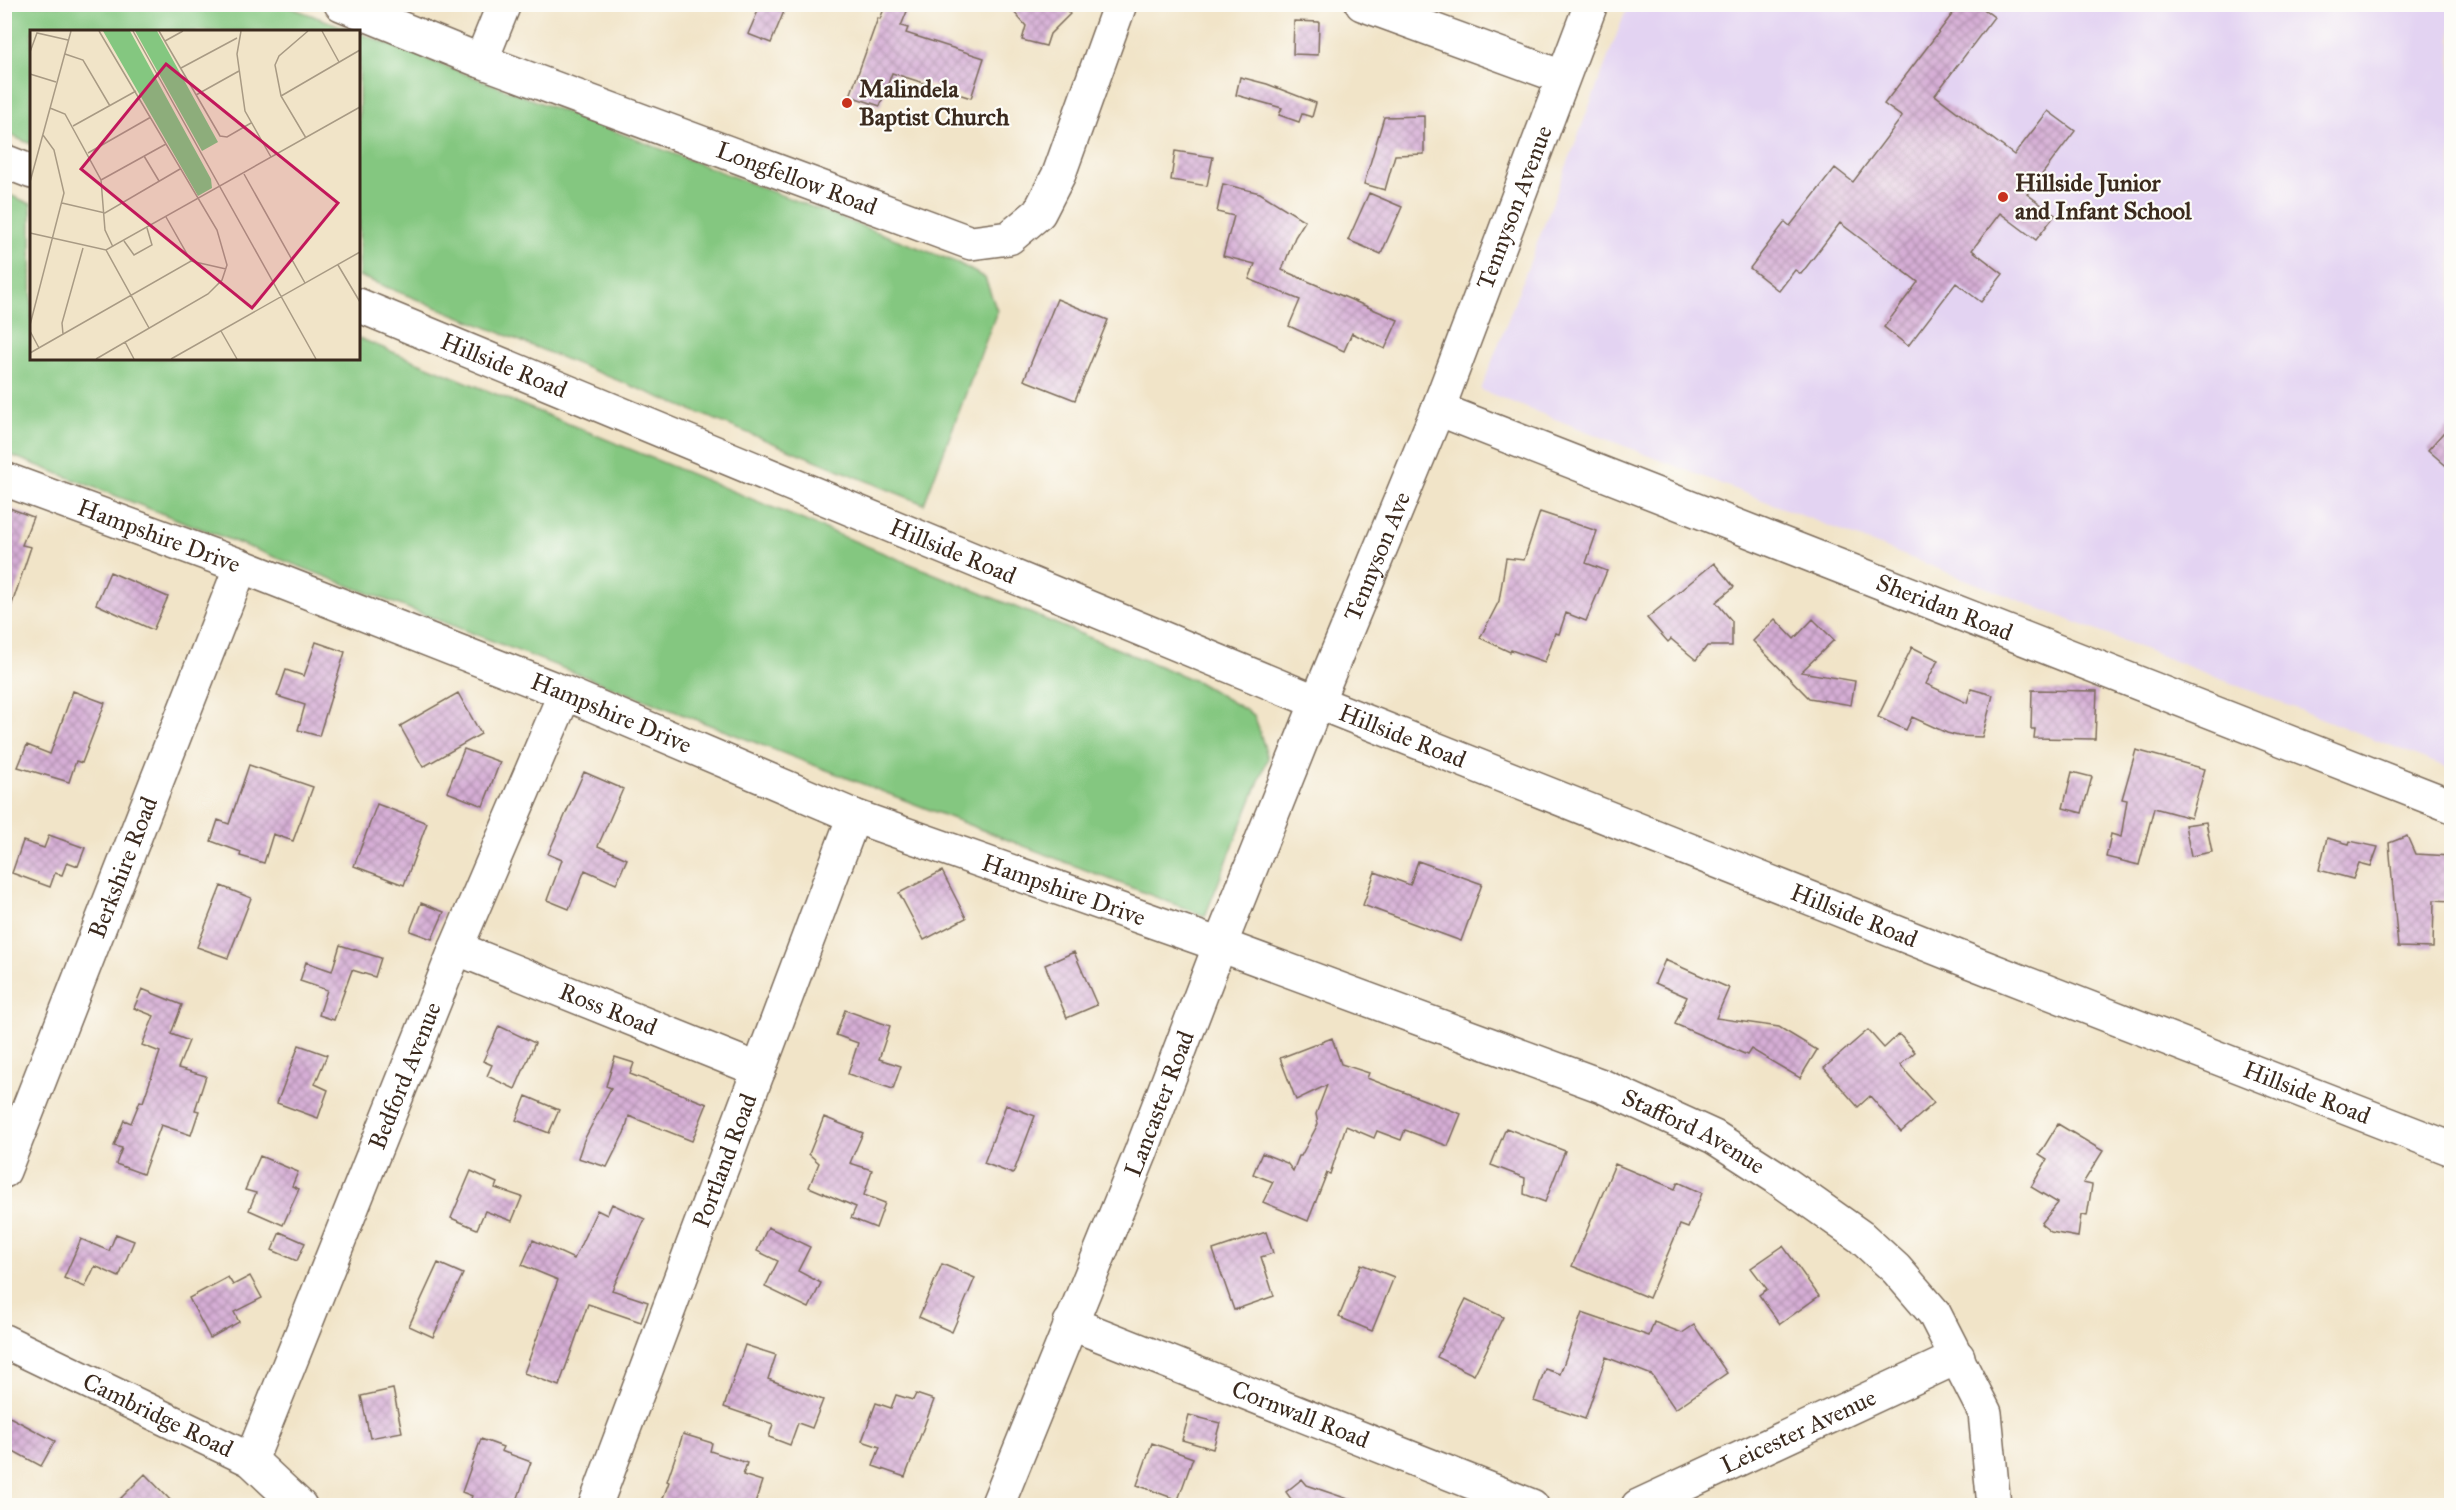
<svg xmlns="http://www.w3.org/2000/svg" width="2456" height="1510" viewBox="0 0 2456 1510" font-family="'IM FELL Great Primer',serif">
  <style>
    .built { fill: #e3d3f2 }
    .green { fill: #84c780; stroke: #60784f; stroke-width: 1.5 }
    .building { fill: url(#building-cross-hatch) }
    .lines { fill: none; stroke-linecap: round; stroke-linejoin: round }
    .minor-casing { stroke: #7b6b5a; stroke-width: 36 }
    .major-casing { stroke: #7b6b5a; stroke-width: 36 }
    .minor { stroke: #fff; stroke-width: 33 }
    .major { stroke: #fff; stroke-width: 33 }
    .poi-dot { fill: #c8321e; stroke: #fdfcf7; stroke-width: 2 }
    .labels { text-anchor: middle; stroke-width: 4.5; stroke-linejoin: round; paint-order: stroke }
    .poi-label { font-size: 24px; font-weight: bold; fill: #3b2a1e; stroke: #fdfcf7; text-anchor: start }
    .street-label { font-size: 24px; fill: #3b2a1e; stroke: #fdfcf7 }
    .inset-road { fill: none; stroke: #a89a84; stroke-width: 1.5 }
    .view { fill: #c2185b; fill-opacity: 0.15; stroke: #c2185b; stroke-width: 3 }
    .inset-edge { fill: none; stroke: #3b2a1e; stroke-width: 3 }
  </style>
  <defs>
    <pattern id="building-cross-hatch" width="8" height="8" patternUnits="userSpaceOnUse" patternTransform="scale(1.5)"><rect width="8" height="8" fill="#d6aed6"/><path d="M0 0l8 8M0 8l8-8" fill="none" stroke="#af8ead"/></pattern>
  </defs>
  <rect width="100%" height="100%" fill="#fdfcf7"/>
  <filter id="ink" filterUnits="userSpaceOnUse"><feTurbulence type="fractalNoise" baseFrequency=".0167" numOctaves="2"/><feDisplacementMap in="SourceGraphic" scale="12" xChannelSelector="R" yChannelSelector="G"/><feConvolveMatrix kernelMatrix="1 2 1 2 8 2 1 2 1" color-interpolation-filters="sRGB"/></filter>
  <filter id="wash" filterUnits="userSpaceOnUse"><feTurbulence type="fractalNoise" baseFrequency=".008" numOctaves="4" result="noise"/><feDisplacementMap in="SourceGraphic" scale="24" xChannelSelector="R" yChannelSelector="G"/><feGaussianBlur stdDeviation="1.35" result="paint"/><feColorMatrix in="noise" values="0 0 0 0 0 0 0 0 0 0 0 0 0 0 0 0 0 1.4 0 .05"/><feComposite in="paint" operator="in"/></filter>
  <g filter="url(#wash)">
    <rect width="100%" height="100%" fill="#f1e4c8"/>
    <!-- built -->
    <path class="built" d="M1628,5H2451V769L1481,390Z"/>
    <!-- green -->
    <path class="green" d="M4,5H284L354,31L32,32L31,144L5,133Z
      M359,33L958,263L985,278L997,311L924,504L359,276Z
      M5,193L31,204L32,358H358L359,338L1198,682L1254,715L1268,758L1205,916L5,453Z"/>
    <g id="blocks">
      <!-- building -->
      <path class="building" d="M761,4H787L771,43L748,34Z
        M886,4H910L901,26L908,28L906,33L984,58L971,98L892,73L880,106L850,96L878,18L880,19Z
        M1007,4H1061L1070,14L1050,34L1046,46L1022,40L1026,26Z
        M1960,4H1977L1994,17L1935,95L2014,155L2048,111L2075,131L2027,194L2055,215L2036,240L2000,213L1972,250L2003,274L1981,302L1956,283L1908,346L1884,327L1918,282L1840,223L1801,274L1795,270L1779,291L1750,268L1785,222L1790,226L1835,168L1853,182L1902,117L1884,104Z
        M1294,21L1319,22L1318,55L1293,54Z
        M1240,77L1267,84L1316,103L1312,117L1302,114L1299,122L1279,115L1282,108L1236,95Z
        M1424,116V154L1395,155L1385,190L1364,184L1384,117Z
        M1175,151L1213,157L1207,186L1171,180Z
        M1223,184L1260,193L1305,221L1295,237L1282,270L1398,320L1385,349L1352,333L1344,351L1289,326L1300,300L1249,279L1255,264L1223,256L1234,216L1217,212Z
        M1369,193L1402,207L1381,254L1348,240Z
        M1057,299L1108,320L1075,400L1024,380Z
        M2451,424V470L2428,450Z
        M4,506L33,517L22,545L31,547L7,619L4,618Z
        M1540,512L1597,531L1586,563L1607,571L1586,621L1566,613L1559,634L1555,633L1545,662L1511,650L1510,652L1480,638L1499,601L1506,558L1524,560Z
        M1714,563L1734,587L1716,602L1732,621V646H1707L1696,660L1671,639L1668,642L1647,618Z
        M110,572L168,597L153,630L96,604Z
        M1775,619L1794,639L1813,619L1834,640L1801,672L1855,681L1851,705L1809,698L1753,641Z
        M316,642L345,652L319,736L298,730L305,705L277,696L286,670L304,676Z
        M1912,647L1938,660L1926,684L1967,703L1971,689L1993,695L1982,737L1958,736L1947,733L1912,717L1906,730L1878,717Z
        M2032,690L2097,691L2095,739L2034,738L2035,729H2031Z
        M73,691L105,703L82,763L76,761L69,782L18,767L27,745L50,754Z
        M458,693L481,734L423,767L400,726Z
        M464,749L500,762L483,806L447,792Z
        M2136,750L2205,769L2191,818L2154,808L2139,865L2106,857L2111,834L2121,837L2127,800L2122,799Z
        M249,765L313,787L293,841L273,834L264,863L240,856L241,852L211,841L218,820L229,824Z
        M584,772L623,789L598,846L627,859L616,884L585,870L569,909L547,900L562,860L548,854Z
        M2072,772L2092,777L2082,813L2063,808Z
        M377,804L427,823L404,885L354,866Z
        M2206,822L2212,852L2191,856L2185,825Z
        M49,835L85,848L78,866L67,862L62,875L55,873L50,887L12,873L23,841L44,848Z
        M2407,836L2415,854L2451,856V901L2434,900L2433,948L2398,947L2389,843Z
        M2327,838L2349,844L2350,841L2378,847L2371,866L2359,863L2353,879L2319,870Z
        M1418,861L1482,884L1461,941L1363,905L1375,872L1410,885Z
        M942,871L966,918L924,940L899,893Z
        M221,886L251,898L228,958L197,947Z
        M421,903L444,912L432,939L410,931Z
        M340,945L381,958L375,977L352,970L334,1020L319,1015L327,990L300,981L306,962L332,971Z
        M1074,952L1097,1005L1067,1018L1045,965Z
        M1665,960L1729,988L1716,1018L1779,1027L1817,1050L1800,1078L1751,1049L1747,1055L1675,1024L1687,997L1655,983Z
        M142,989L182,1005L171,1034L189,1041L178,1068L206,1076L195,1110L199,1111L191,1135L161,1125L143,1174L116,1164L122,1148L114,1146L124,1120L131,1123L140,1101L143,1102L160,1052L142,1045L154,1016L134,1008Z
        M845,1010L890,1026L879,1059L901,1066L893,1089L848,1074L858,1043L836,1035Z
        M499,1026L535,1043L515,1089L487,1076L492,1065L483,1061Z
        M1868,1030L1884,1048L1899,1034L1915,1052L1900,1065L1934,1103L1901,1132L1870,1096L1858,1107L1824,1068Z
        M1332,1038L1341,1064L1369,1073L1367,1078L1461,1114L1448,1146L1405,1130L1401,1140L1377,1131L1374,1138L1346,1126L1330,1174L1327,1173L1308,1221L1263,1202L1273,1182L1253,1174L1262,1153L1287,1163L1293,1171L1299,1156H1301L1318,1124L1316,1114L1327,1085L1296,1100L1280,1058Z
        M299,1045L327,1055L315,1084L328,1090L318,1118L277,1103Z
        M615,1057L634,1063L630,1074L707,1104L692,1141L629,1116L625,1131L607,1167L578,1158L584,1140L611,1088L606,1086Z
        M526,1096L559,1110L549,1133L516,1120Z
        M1006,1105L1035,1116L1013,1174L984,1163Z
        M824,1117L863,1133L850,1163L872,1170L864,1195L885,1203L876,1228L851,1218L856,1207L809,1187L819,1163L809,1154Z
        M2058,1124L2103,1151L2083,1183L2092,1185L2087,1216L2081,1215L2078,1237L2051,1232L2041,1224L2058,1203L2031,1187L2047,1160L2039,1155Z
        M1506,1128L1565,1151L1545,1202L1524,1194L1525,1178L1491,1165Z
        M260,1156L298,1172L292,1186L299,1189L283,1225L249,1210L256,1193L245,1190Z
        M1615,1164L1675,1189L1678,1182L1702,1193L1688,1228L1680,1225L1649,1298L1572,1266Z
        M471,1171L497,1183L495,1188L522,1197L512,1221L485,1211L477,1229L451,1218Z
        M612,1204L645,1219L612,1290L648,1302L641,1322L588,1304L559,1386L524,1373L558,1280L522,1265L533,1240L574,1259L597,1210L607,1215Z
        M768,1227L810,1247L798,1271L821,1283L809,1308L765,1287L778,1261L757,1251Z
        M280,1232L305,1243L297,1261L272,1250Z
        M1266,1232L1273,1253L1261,1257L1274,1296L1234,1310L1213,1250Z
        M116,1234L134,1241L119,1277L95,1266L85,1287L64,1278L81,1239L109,1251Z
        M1783,1246L1819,1296L1780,1324L1759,1295L1767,1289L1751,1268Z
        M438,1263L463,1274L433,1337L409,1326Z
        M942,1264L975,1278L952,1332L919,1317Z
        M1361,1264L1394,1277L1372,1331L1339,1317Z
        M250,1276L262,1298L234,1312L239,1322L210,1338L189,1298L228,1277L233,1285Z
        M1466,1299L1503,1317L1474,1375L1437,1357Z
        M1582,1313L1649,1336L1654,1322L1682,1333L1694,1325L1727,1373L1675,1409L1652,1375L1606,1357L1585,1419L1534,1401L1545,1369L1560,1374Z
        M745,1345L776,1355L768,1379L823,1400L812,1428L798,1423L790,1445L769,1437L773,1424L724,1407Z
        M393,1389L402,1432L370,1438L361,1396Z
        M916,1394L934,1400L905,1477L873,1466L880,1447L862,1441L876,1403L891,1408L896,1395L913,1400Z
        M4,1414L55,1441L41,1466L4,1446Z
        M1189,1415L1220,1423L1213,1449L1182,1440Z
        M683,1434L712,1443L710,1451L747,1463L743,1475L762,1481L754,1506H660L669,1482L667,1481Z
        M481,1439L503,1447L501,1451L531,1462L515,1506H480L470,1502L472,1496L462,1492Z
        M1152,1443L1193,1458L1178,1500L1137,1485Z
        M145,1474L176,1506H113Z
        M1302,1479L1307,1485L1357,1502V1506H1296L1286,1492Z"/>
    </g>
  </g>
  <g filter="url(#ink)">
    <use href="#blocks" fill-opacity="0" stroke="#7b6b5a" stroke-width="1.5"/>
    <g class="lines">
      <!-- minor casing -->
      <g class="minor-casing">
        <g id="minor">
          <path id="s1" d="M341,4L481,61L971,243L1009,238L1039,213L1059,174L1120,4"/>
          <path d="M1362,4L1562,77"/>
          <path d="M481,61L504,4"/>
          <path id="s2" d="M1438,409L2452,806"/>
          <path id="s3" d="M4,479L241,566L565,693L854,816L1220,945L1602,1086L1714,1137L1776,1177L1861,1237L1896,1269L1934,1313L1985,1413L1994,1506"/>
          <path id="s4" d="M456,948L759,1070"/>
          <path id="s5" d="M4,1171L241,566"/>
          <path id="s6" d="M1070,1323L1532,1506"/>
          <path id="s7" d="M4,1341L251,1460L300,1506"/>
          <path id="s8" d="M251,1460L456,948L565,693"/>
          <path id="s9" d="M595,1506L854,816"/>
          <path id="s10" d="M997,1506L1141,1152L1220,945L1317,702L1438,409L1591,4"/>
          <path id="s11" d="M1638,1506L1958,1357"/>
        </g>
      </g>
      <!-- major casing -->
      <g class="major-casing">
        <g id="major">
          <path d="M4,161L32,172"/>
          <path id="s12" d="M358,305L1317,702L1971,962L2452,1149"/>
        </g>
      </g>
      <!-- minor -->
      <use href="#minor" class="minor"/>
      <!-- major -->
      <use href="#major" class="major"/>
    </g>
  </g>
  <!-- markers -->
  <g class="poi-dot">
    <circle cx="847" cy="103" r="6"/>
    <circle cx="2003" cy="197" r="6"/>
  </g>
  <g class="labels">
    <!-- poi labels -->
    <g class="poi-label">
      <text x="859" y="97">Malindela<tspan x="859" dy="28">Baptist Church</tspan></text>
      <text x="2015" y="191">Hillside Junior<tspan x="2015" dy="28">and Infant School</tspan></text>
    </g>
    <!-- street labels -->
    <g class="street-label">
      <text dy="8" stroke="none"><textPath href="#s1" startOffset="488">Longfellow Road</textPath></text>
      <text dy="8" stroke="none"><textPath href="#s10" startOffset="1398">Tennyson Avenue</textPath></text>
      <text dy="8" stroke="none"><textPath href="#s12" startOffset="158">Hillside Road</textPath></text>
      <text dy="8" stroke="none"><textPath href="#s3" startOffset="165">Hampshire Drive</textPath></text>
      <text dy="8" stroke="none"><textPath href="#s12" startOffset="644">Hillside Road</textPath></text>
      <text dy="8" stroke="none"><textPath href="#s10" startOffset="1023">Tennyson Ave</textPath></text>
      <text dy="8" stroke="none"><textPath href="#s2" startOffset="544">Sheridan Road</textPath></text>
      <text dy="8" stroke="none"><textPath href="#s3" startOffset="651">Hampshire Drive</textPath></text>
      <text dy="8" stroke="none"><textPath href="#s12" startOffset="1130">Hillside Road</textPath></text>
      <text dy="8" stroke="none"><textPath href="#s5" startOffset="326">Berkshire Road</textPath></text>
      <text dy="8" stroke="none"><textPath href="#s3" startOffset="1137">Hampshire Drive</textPath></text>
      <text dy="8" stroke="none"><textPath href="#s12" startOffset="1616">Hillside Road</textPath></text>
      <text dy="8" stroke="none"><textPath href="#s4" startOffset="164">Ross Road</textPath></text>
      <text dy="8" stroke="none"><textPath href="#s8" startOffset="414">Bedford Avenue</textPath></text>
      <text dy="8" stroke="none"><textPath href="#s12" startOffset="2102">Hillside Road</textPath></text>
      <text dy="8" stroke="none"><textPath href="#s10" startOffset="434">Lancaster Road</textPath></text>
      <text dy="8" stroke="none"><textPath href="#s3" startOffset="1812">Stafford Avenue</textPath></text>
      <text dy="8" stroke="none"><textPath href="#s9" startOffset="369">Portland Road</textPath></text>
      <text dy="8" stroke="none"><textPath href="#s6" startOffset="248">Cornwall Road</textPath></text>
      <text dy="8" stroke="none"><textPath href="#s7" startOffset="171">Cambridge Road</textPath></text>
      <text dy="8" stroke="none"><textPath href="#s11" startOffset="177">Leicester Avenue</textPath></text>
    </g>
  </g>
  <!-- overview -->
  <g transform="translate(30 30)">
    <rect width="330" height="330" fill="#f1e4c8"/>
    <path d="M73,1H100L181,149L182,158L168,166ZM105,1H127L188,112L172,121Z" fill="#84c780"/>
    <path class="inset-road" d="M103,1L286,329M129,1L190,106L197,107L221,93M211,1L207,24L215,81L241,127M292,1L309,32M135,11L153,1M0,22L7,3L38,10M35,24L53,30L80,76M151,38L207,8M0,44L26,52M166,65L209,41M251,66L330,20M20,78L35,84L71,150L75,200L83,217M43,96L106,61M276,108L251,66L245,35L249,26L278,1M58,123L121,87M114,126L129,151M214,144L275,253M71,150L136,114M0,152L41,1M32,173L75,183L150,139M136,187L161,231M0,203L76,220L330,77M94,211L104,225L122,215L117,198M76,220L119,298M308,235L330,272M0,295L34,163L24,120L13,105M0,301L9,318M191,301L207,329M33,304L32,293L53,218M95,312L104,329M0,323L161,231L196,239M66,329L178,264L192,250L197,235L187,200L69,1M141,329L330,222"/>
    <path class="view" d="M136,34L308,173L222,278L51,139Z"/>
    <rect width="330" height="330" class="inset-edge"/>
  </g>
  <!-- margin -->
  <rect width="2456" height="1510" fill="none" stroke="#fdfcf7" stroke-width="24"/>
</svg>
